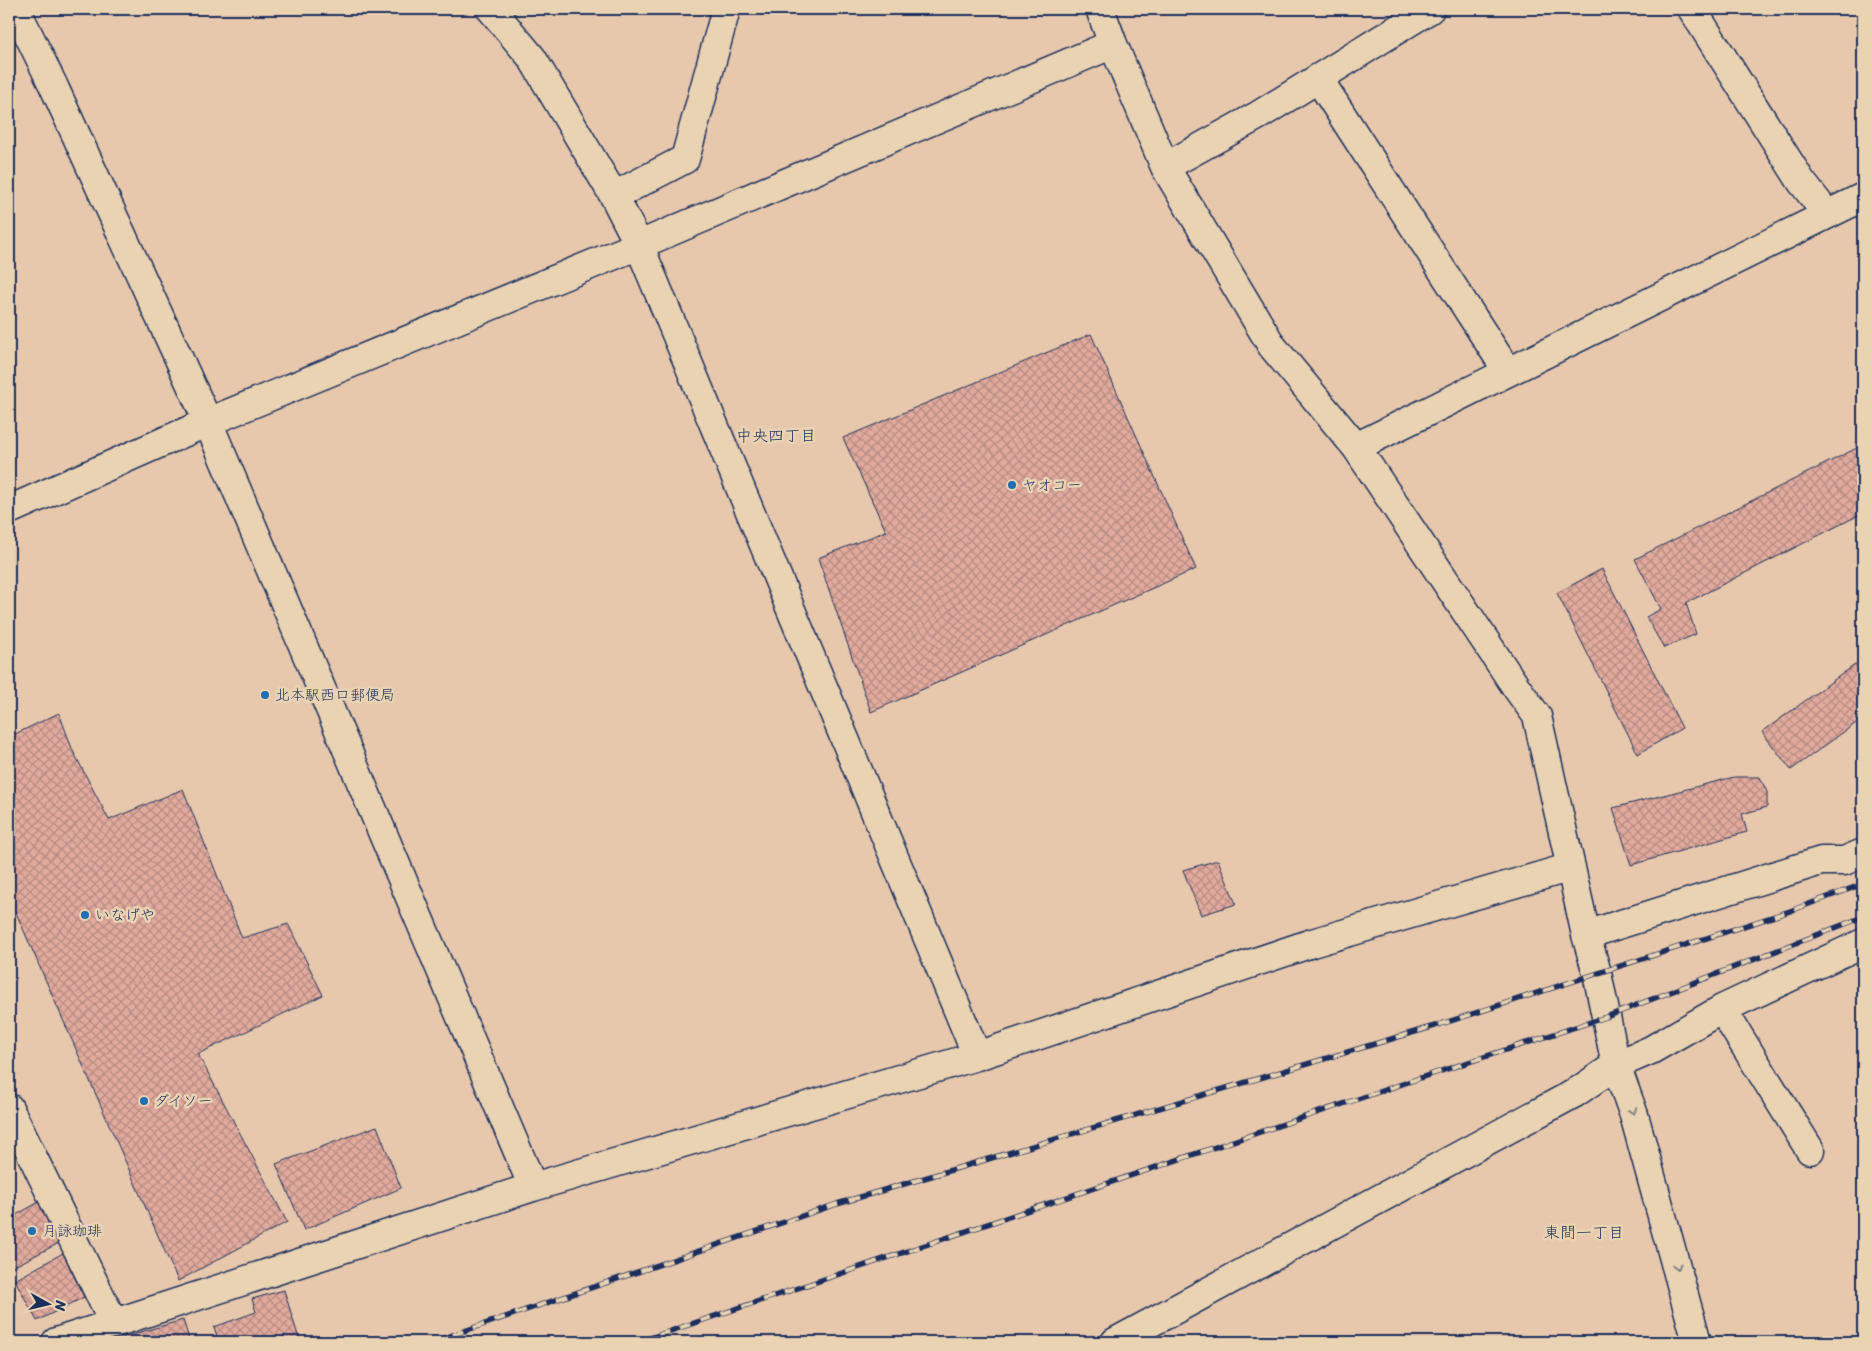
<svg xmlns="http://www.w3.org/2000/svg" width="1872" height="1351" viewBox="0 0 1872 1351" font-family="Sriracha,'Klee One',sans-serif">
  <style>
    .building { fill: url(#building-cross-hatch); stroke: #1b2f5e }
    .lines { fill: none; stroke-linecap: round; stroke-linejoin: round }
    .minor-casing { stroke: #1b2f5e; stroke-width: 31 }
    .minor { stroke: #e9d3b2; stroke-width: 28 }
    .rail-casing { stroke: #1b2f5e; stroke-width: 5.5 }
    .rail { stroke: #e9d3b2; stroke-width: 4; stroke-dasharray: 11; stroke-linecap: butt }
    .oneway { stroke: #828188 }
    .poi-dot { fill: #1f6fb2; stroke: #e9d3b2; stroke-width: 2 }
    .labels { text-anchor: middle; stroke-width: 5; stroke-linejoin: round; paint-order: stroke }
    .poi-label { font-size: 15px; fill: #1b2f5e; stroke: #e9d3b2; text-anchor: start }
    .neighbourhood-label { font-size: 16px; fill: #1b2f5e; stroke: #e9d3b2 }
  </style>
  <defs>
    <pattern id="building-cross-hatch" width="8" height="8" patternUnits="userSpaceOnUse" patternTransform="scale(1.25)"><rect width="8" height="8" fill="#e2aa9d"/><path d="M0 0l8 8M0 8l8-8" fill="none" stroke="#b68b83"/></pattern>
  </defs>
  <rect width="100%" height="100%" fill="#e8c8ac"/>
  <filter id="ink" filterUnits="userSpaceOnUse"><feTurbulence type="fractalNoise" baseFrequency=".02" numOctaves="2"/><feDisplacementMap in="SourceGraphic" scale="10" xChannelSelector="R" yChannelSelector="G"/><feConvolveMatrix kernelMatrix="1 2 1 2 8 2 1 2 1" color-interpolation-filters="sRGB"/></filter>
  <g filter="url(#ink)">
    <!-- building -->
    <path class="building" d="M1091,334L1196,569L871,712L818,558L886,531L843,438Z
      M1863,445V513L1686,603L1696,634L1664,648L1646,617L1661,609L1635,559Z
      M1602,569L1682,728L1638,754L1557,593Z
      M1863,659V718L1791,770L1762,732Z
      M59,713L73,751L109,820L183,789L242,938L288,924L323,995L198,1054L287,1222L178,1281L9,897V737Z
      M1734,777H1760L1767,792V807L1742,814L1747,832L1631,865L1613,808Z
      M1218,860L1236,904L1201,915L1183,870Z
      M377,1126L401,1188L304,1230L276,1164Z
      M39,1202L59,1243L9,1269V1219Z
      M63,1253L84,1297L37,1321L15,1280Z
      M284,1290L300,1342H219L214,1327L256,1312L252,1299Z
      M183,1320L190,1342H125L123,1337Z"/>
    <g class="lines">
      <!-- minor casing -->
      <g class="minor-casing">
        <path id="minor" d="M16,9L54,87L208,422L533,1187
          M491,9L532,58L614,196L639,245L977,1056
          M1100,9L1113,44L1165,167L1272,346L1356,447L1516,687L1537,716L1586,935L1597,973L1616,1065L1634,1115L1697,1342
          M1692,9L1801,181L1827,214
          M1318,78L1508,372
          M1165,167L1259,115L1430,9
          M614,196L685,159L726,9
          M1356,447L1863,197
          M9,510L208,422L639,245L1113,44
          M1586,935L1821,861H1844L1863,853
          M1722,1009L1810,1150
          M9,1108L114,1324
          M56,1342L533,1187L977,1056L1312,943L1571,867
          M1115,1342L1575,1093L1616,1065L1651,1050L1722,1009L1863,943"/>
      </g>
      <!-- minor -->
      <use href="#minor" class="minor"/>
      <!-- rail casing -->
      <g class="rail-casing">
        <path id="rail" d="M432,1342L837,1204L1435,1026L1790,911L1863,884
          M638,1342L1426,1076L1606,1017L1863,917"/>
      </g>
      <!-- rail -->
      <use href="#rail" class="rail"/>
    </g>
    <!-- one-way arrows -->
    <defs><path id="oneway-chevron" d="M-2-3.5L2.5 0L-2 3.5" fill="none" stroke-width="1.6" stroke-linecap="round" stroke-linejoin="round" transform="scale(1.25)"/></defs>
    <g class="oneway">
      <use href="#oneway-chevron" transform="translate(1633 1111) rotate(71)"/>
      <use href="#oneway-chevron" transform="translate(1677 1267) rotate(75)"/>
    </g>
  </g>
  <!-- markers -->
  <g class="poi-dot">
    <circle cx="1012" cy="485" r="5"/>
    <circle cx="265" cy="695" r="5"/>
    <circle cx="85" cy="915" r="5"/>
    <circle cx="144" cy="1101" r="5"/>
    <circle cx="32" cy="1231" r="5"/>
  </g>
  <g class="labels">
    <!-- poi labels -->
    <g class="poi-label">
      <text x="1022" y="490">ヤオコー</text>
      <text x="275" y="700">北本駅西口郵便局</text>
      <text x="95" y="920">いなげや</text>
      <text x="154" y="1106">ダイソー</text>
      <text x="42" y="1236">月詠珈琲</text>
    </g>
    <!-- neighbourhood labels -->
    <g class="neighbourhood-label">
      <text x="776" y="441">中央四丁目</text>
      <text x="1584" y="1238">東間一丁目</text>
    </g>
  </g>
  <!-- margin -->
  <rect width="1872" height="1351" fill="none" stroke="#e9d3b2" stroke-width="30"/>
  <rect x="15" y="15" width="1842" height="1321" fill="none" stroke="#1b2f5e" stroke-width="2" filter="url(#ink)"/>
  <!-- north arrow -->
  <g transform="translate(48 1304) rotate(98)" stroke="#e9d3b2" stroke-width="4" paint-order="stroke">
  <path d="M0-4L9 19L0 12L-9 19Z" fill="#1b2f5e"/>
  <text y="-8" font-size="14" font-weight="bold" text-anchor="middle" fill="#1b2f5e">N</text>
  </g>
</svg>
